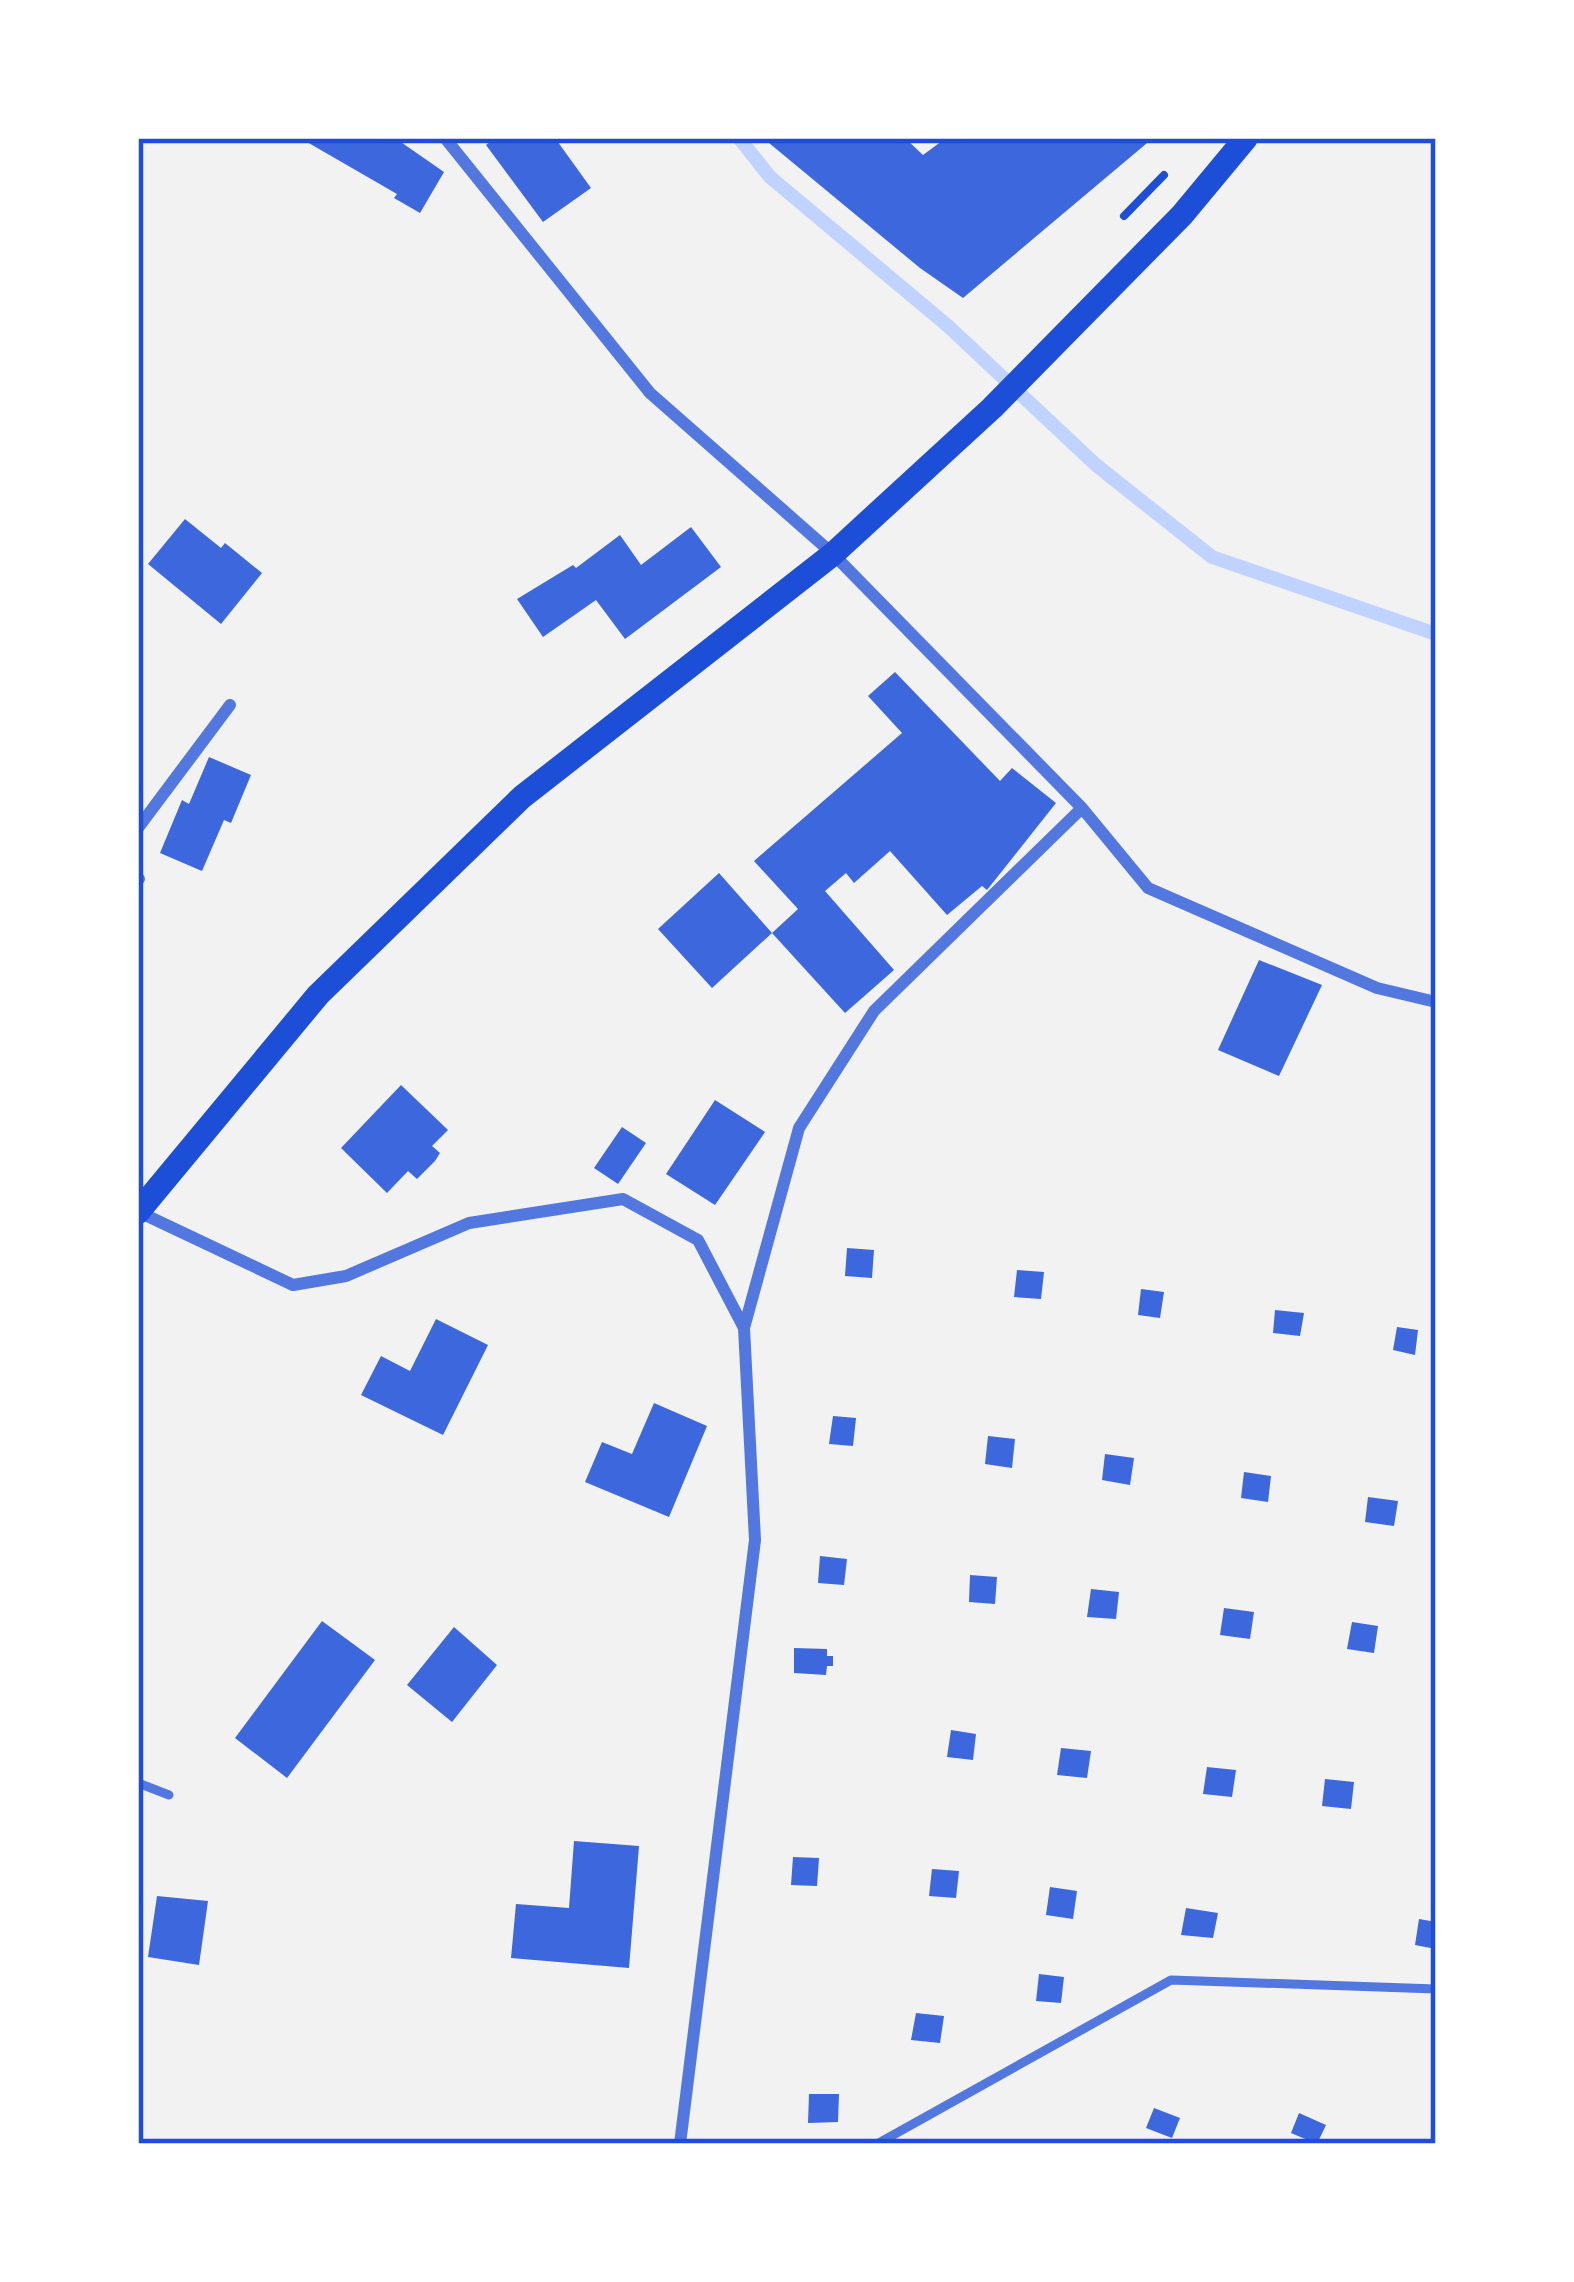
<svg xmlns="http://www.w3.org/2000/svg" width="1574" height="2282" viewBox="0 0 1574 2282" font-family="Rubik,sans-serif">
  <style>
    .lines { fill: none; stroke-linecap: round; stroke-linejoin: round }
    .stream { stroke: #bfd3fe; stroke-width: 14 }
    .building { fill: #3d67dc }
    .path { stroke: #1d4ed8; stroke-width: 8 }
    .service { stroke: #5277de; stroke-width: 9 }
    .minor { stroke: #5277de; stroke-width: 12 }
    .secondary { stroke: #1d4ed8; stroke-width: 24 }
    .neatline { fill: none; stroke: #1d4ed8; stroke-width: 4.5 }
  </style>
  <rect width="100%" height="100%" fill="#f2f2f2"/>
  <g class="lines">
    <!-- stream -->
    <path class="stream" d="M739,138L770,177L948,326L1096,465L1212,557L1436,634"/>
  </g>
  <!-- building -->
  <path class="building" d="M300,138H395L444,172L420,213L394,198L397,194Z
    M495,138H555L591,188L543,222L486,145Z
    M763,138H905L923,155L946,138H1153L963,298L920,268Z
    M185,519L221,548L225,543L262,573L221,624L148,564Z
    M691,527L721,567L625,639L596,600L543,637L517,599L573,565L576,568L620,535L641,565Z
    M895,672L1000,781L1012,768L1056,803L987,890L982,886L947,915L890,851L854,883L846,873L825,891L894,970L845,1013L772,933L798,909L754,861L902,733L868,696Z
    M209,757L251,775L231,823L224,820L202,871L160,853L182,800L189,804Z
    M719,873L772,933L712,988L658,929Z
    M1259,960L1322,985L1279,1076L1218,1050Z
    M401,1085L448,1130L432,1146L440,1153L435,1161L417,1179L408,1171L387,1193L341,1148Z
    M715,1100L765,1132L715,1205L666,1174Z
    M622,1127L646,1143L618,1184L594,1168Z
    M847,1248L874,1250L872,1278L845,1276Z
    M1017,1270L1044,1272L1041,1299L1014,1297Z
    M1141,1289L1164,1292L1160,1318L1138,1315Z
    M1275,1310L1304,1313L1300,1336L1273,1333Z
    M436,1319L488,1345L443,1435L361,1395L381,1356L410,1371Z
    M1397,1327L1418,1330L1415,1355L1393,1350Z
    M654,1403L707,1426L669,1517L585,1482L602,1442L632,1454Z
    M833,1416L856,1418L853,1446L829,1444Z
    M988,1436L1015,1439L1012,1468L985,1464Z
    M1105,1454L1134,1458L1130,1485L1102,1480Z
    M1244,1472L1271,1476L1268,1502L1241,1498Z
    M1368,1497L1398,1501L1394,1526L1365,1522Z
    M820,1556L847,1559L844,1585L818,1583Z
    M970,1575L997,1577L995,1604L969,1602Z
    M1091,1589L1119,1592L1116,1619L1087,1617Z
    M1224,1608L1254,1612L1250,1639L1220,1635Z
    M322,1621L375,1660L287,1778L235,1738Z
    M1352,1622L1378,1626L1374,1653L1347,1649Z
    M454,1627L497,1665L452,1722L407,1685Z
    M794,1648L827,1649V1656H833V1666H827L826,1675L794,1673Z
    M951,1730L976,1734L973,1760L947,1757Z
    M1061,1748L1091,1751L1087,1778L1057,1775Z
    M1207,1767L1236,1770L1232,1797L1203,1794Z
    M1325,1779L1354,1782L1351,1809L1322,1806Z
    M574,1841L639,1846L629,1968L511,1958L516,1904L569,1908Z
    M793,1857L819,1858L817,1886L791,1885Z
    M932,1869L959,1871L956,1898L929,1896Z
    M1050,1887L1077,1891L1073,1919L1046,1915Z
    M157,1896L208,1901L199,1965L148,1957Z
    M1186,1908L1218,1913L1213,1938L1181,1935Z
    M1419,1919L1436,1922V1949L1415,1945Z
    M1039,1974L1064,1977L1061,2003L1036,2001Z
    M916,2013L944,2016L940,2043L911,2040Z
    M809,2094H839L838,2122L808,2123Z
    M1154,2108L1180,2118L1172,2138L1146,2128Z
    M1299,2113L1326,2125L1317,2144L1291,2133Z"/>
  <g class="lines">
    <!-- path -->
    <path class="path" d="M1124,216L1164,175"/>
    <!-- service -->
    <path class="service" d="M138,1783L169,1795
      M877,2144L1171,1980L1436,1989"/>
    <!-- minor -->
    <path class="minor" d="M445,138L650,393L833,554L1082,808L1148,888L1377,988L1436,1002
      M138,828L230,705
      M138,878L139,879
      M139,1212L293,1285L346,1276L469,1223L623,1199L698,1240L744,1328L799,1128L874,1011L1082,808
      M680,2144L755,1540L744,1328"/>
    <!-- secondary -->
    <path class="secondary" d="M138,1212L318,995L522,797L833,554L992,408L1182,215L1246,138"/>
  </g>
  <!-- border -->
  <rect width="1574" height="2282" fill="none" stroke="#ffffff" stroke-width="282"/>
  <rect x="141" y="141" width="1292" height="2000" class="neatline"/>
</svg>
